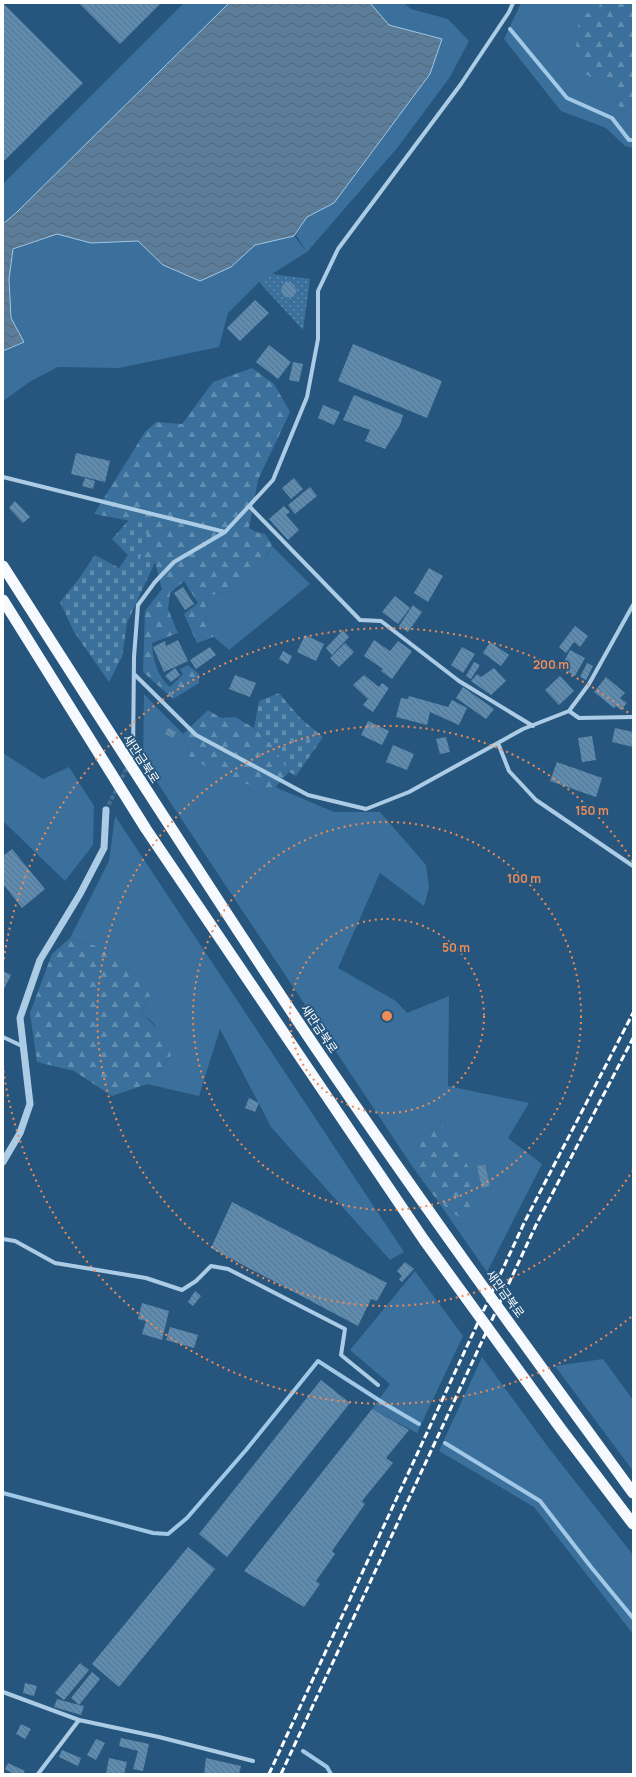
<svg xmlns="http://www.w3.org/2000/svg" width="636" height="1777" viewBox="0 0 636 1777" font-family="Manrope,'Noto Sans KR',sans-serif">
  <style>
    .green { fill: #3a709b }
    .forest { fill: url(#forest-firs) }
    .cemetery { fill: url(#cemetery-stones) }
    .park { fill: url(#park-dots) }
    .water { fill: url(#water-waves); stroke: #a1c8e6 }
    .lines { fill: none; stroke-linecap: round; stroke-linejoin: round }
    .stream { stroke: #a1c8e6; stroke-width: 4 }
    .building { fill: url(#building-back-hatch) }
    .minor-tunnel { stroke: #476f91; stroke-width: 4; stroke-dasharray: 4 2; stroke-linecap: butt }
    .minor { stroke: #accce5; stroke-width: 4 }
    .tertiary { stroke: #accce5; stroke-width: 7 }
    .trunk { stroke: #f6fafe; stroke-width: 11 }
    .rail { stroke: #fff; stroke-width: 3; stroke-dasharray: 7 3; stroke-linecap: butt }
    .ring { fill: none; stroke: #ef8b55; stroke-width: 2; stroke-dasharray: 2 4 }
    .labels { text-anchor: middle; stroke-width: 3.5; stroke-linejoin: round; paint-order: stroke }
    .street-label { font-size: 12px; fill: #fff; stroke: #26567e }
    .centre { fill: #ef8b55; stroke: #26567e; stroke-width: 2 }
    .ring-label { font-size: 12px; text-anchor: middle; font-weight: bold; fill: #ef8b55; stroke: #26567e; stroke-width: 3.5; stroke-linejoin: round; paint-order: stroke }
  </style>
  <defs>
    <pattern id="forest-firs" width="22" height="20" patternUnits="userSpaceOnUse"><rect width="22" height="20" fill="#3a709b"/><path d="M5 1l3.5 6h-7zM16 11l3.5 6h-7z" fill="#618daf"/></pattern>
    <pattern id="cemetery-stones" width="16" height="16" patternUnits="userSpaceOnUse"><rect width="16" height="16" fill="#3a709b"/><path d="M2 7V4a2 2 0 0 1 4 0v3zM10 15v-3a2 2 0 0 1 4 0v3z" fill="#618daf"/></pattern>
    <pattern id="park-dots" width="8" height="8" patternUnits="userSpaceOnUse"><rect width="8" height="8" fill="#3a709b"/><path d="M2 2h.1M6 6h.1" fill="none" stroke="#618daf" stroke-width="1.8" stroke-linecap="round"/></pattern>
    <pattern id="water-waves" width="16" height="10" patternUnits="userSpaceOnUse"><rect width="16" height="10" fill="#5b7d99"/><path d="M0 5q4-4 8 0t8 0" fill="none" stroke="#546776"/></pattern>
    <pattern id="building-back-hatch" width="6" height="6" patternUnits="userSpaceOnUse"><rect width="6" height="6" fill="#5f8baf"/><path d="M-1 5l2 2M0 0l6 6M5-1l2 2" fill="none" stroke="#577287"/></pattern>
  </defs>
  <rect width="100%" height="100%" fill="#26567e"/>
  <!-- green -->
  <path class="green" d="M184,3H229L16,213L3,224V184Z
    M370,3H404L411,9L448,19L469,41L450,77L398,147L307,252L296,235L307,217L334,203L430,74L442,39L389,25Z
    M521,3H600L585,74L613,89L620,110L633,113V148L625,146L606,128L561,111L504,39Z
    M57,234L91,243L138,241L163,265L231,267L255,245L294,236L307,252L259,282L228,313L219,347L119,368L58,367L31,381L3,401V351L24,342L11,318L9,279L13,250Z
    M272,546L310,584L229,650L214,637L205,624L207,596L233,591L247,571L263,563Z
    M144,694L183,734L190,758L271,792L275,787L334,812H380L426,865L429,888L424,906L380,873L338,968L396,1001L407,1013L449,996L448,1086L529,1103L508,1138L542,1164L487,1272L437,1200L461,1219L422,1133L412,1166L143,761Z
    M3,753L43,779L69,767L94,806L93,845L65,881L3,821Z
    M115,816L404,1252L390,1260L271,1127L220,1029L199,1096L147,1084L171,1056L154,1024L141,1012L150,996L87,943L70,938L109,861Z
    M415,1271L463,1336L417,1433L372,1409L390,1384L350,1350Z
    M482,1357L548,1447L633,1555V1634L534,1507L439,1451Z
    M603,1359L633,1400V1471L555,1366Z"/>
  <!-- forest -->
  <path class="forest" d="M600,3H633V113L620,110L613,89L585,74L576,49L579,15L598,11Z
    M252,368L274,384L290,412L258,480L249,528L256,532L265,534L272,545L263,563L247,571L233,591L207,596L205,624L214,637L197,643L184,614L198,603L184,581L170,593L168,609L178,633L152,643C153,660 157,676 170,687L183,674L180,669L188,665L199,674V683L173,699L143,672L145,611L162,589L155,562L140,560L144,541L152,525L94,514L145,432L156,422L182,424L213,382Z
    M208,710L221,718L235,717L254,728L271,743L289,772L271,792L231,779L190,758L183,734Z
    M70,938C87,943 105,948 120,957C132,963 145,984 150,996L141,1012L166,1038L171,1056L147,1084L112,1096L74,1071L37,1062L30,1013L52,954Z
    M442,1125L470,1169L475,1199L461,1219L437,1200L412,1166L421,1133Z"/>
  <!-- cemetery -->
  <path class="cemetery" d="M129,520L152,525L144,541L140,560L155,562L127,623L122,657L109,682L74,632L60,602L78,580L95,555L119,568L128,555L112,539Z
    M279,693L300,718L323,737L296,776L289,772L271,743L254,728L259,701Z"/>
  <!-- park -->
  <path class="park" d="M271,274L310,279L303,330L259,282Z"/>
  <!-- water -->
  <path class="water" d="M229,3H370L389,25L442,39L430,74L334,203L307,217L294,236L255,245L231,267L200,281L163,265L138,241L91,243L57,234L13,249L9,279L11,318L24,342L3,351V224L16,213Z"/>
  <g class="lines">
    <!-- stream -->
    <path class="stream" d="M510,29L567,98L612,118L629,140H633
      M445,1443L540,1501L591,1567L633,1618
      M3,1493L153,1533L168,1534L187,1518L246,1450L318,1361L385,1404L419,1424
      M303,1751L327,1767L331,1774"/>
  </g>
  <!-- building -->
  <path class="building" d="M3,3L83,83L3,162Z
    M79,3H161L120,44Z
    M286,281L293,284L297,291L293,297H285L281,291L282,286Z
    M255,300L269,313L240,341L227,328Z
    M353,344L442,381L427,418L338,381Z
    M269,345L291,362L278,379L256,362Z
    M293,362L303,364L299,382L289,380Z
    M354,395L403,415L400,425L385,449L365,441L370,430L343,420Z
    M323,405L340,412L334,425L318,418Z
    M76,453L110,461L105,482L71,474Z
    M85,478L95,481L93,489L82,486Z
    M294,478L303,489L291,499L282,488Z
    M310,487L317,496L295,514L288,505Z
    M15,501L30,517L23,523L9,508Z
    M284,506L290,512L286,515L299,530L288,540L269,519Z
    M429,568L443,576L428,602L414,593Z
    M183,587L194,604L185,610L174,593Z
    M395,596L410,608L398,624L382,612Z
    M413,605L422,612L408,632L399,626Z
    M575,626L588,636L580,647L574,642L566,653L559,647Z
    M343,630L349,637L332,655L326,648Z
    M305,635L324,644L316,661L297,652Z
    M178,640L188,661L164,672L153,647L165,641L166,646Z
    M374,640L390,651L398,641L412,651L392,679L381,671L383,669L364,656Z
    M490,642L509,655L501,666L483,653Z
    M345,643L354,652L339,667L330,658Z
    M210,647L216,655L196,669L190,660Z
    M462,647L475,654L463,673L451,665Z
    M570,650L585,658L575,676L561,668Z
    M283,651L292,656L288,664L279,659Z
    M474,662L480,665L471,679L466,676Z
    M587,663L593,666L586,680L580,677Z
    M175,668L180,675L171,682L165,676Z
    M494,668L506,681L491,695L471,681L477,674L481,677Z
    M235,675L256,683L250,697L229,689Z
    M364,675L379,687L382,683L389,688L373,712L363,705L368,699L353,685Z
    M560,676L574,691L559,705L545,690Z
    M606,677L625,693L620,698L627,703L621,710L616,706L614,708L594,692Z
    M463,687L494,709L486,719L456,698Z
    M409,696L448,707L452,700L467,708L459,725L430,712L427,725L396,717L401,698L408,699Z
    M368,721L389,731L382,745L361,735Z
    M168,728L176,732L173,738L165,734Z
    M615,728L633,732V747L612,742Z
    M592,736L596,760L582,762L578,738Z
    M446,737L450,752L440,754L436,739Z
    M393,745L414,754L407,770L386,762Z
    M557,762L602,778L596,797L550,781Z
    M12,849L45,889L22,908L3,884V856Z
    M3,971L11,975L3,991Z
    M249,1098L259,1103L255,1112L245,1108Z
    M485,1165L490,1186L482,1188L477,1166Z
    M232,1202L387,1283L377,1301L371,1299L358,1326L211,1248Z
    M405,1262L414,1269L402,1282L399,1279L402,1276L397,1271Z
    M195,1291L201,1296L193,1306L188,1302Z
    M142,1303L169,1311L162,1340L142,1334L146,1321L138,1319Z
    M170,1327L198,1335L194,1348L166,1340Z
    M321,1380L350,1403L227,1557L199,1534Z
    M372,1409L409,1430L386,1458L393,1463L362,1501L365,1504L332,1551L335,1554L316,1581L320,1584L304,1607L244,1571Z
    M188,1547L215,1569L119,1687L92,1664Z
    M80,1663L89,1670L64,1700L55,1693Z
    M92,1672L100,1679L79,1705L84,1706L81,1715L54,1707L57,1699L79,1705L71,1698Z
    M25,1683L37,1686L34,1696L23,1693Z
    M21,1724L31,1729L25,1739L16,1734Z
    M121,1738L149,1744L143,1771L133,1769L138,1751L119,1746Z
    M96,1739L105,1743L96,1760L87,1755Z
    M62,1750L81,1758L78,1766L59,1757Z
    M109,1758L127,1762L124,1774H106Z
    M206,1758L241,1766L239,1774H204Z
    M8,1763L25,1771L23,1774H14L5,1769Z"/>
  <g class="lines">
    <!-- minor-tunnel -->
    <path class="minor-tunnel" d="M106,810L128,766"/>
    <!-- minor -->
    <path class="minor" d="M3,477L225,532
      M249,506L360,620L381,621L459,681L533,726
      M134,674L196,735L308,795L366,809L409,792L523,729L569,711L589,684L633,605
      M569,711L579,718L633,717
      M498,743L509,771L536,800L633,866
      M133,756L134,657L138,605L155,582L174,562L225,532L273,480L307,397L318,339V291L338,249L461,84L509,12L513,3
      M3,1037L22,1046
      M3,1239L15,1241L55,1263L146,1278L182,1290L196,1281L211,1266L228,1269L345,1329L341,1355L378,1385
      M3,1692L79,1720L38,1774
      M79,1720L159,1737L253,1761"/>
    <!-- tertiary -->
    <path class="tertiary" d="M3,1162L20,1133L30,1104L20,1018L40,960L80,894L104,848L106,810"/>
    <!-- trunk -->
    <path class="trunk" d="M3,566C100,718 197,870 297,1020C405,1181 519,1337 633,1493
      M3,600L146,829L424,1240L561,1429L633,1524"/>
    <!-- rail -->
    <path class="rail" d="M269,1774L525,1221L633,1013
      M281,1774L536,1225L633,1038"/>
  </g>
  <!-- distance rings -->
  <g class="ring">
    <circle cx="387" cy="1016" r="97"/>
    <circle cx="387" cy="1016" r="194"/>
    <path d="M633 1170A290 290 0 1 1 633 862"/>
    <path d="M631 1317A387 387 0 0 1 3 1067M3 965A387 387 0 0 1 631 715"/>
  </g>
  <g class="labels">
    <!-- street labels -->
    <g class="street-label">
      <text transform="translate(141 759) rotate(57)" y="4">새만금북로</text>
      <text transform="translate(319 1029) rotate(56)" y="4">새만금북로</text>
      <text transform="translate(505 1294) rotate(54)" y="4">새만금북로</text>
    </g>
  </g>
  <circle cx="387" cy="1016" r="6" class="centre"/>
  <g class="ring-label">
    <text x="551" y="669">200 m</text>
    <text x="592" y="815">150 m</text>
    <text x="524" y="883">100 m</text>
    <text x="456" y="952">50 m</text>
  </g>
  <!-- border -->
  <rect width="636" height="1777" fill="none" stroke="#ffffff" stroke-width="8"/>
</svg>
